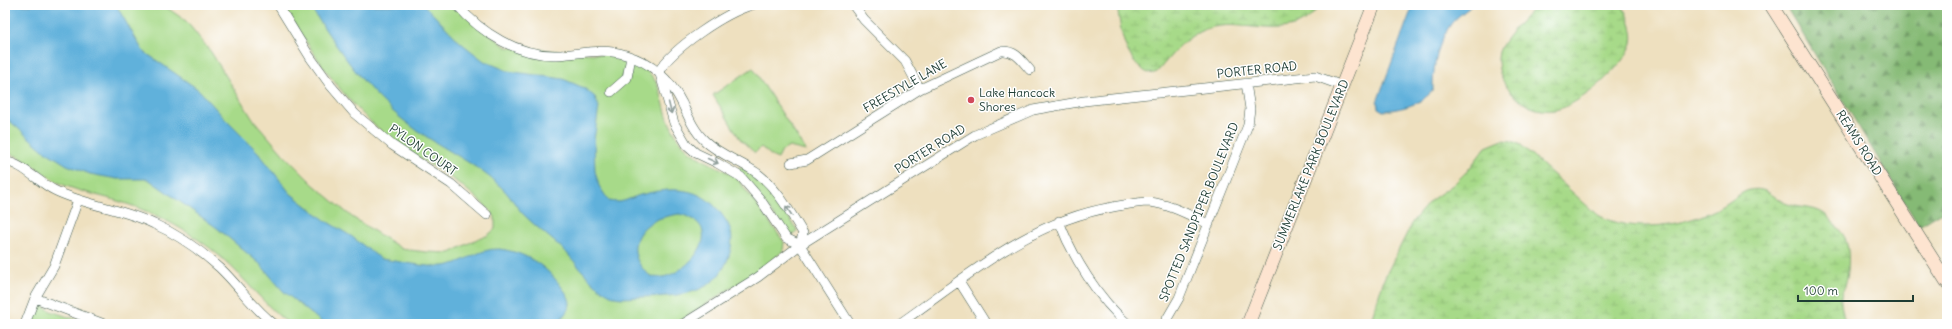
<svg xmlns="http://www.w3.org/2000/svg" width="1952" height="329" viewBox="0 0 1952 329" font-family="Delius,sans-serif">
  <style>
    .green { fill: #a7da89; stroke: #638c5e }
    .forest { fill: url(#forest-firs); stroke: #527c54 }
    .wetland { fill: url(#wetland-marsh); stroke: #638c5e }
    .water { fill: #60b1db; stroke: #407788; fill-rule: evenodd }
    .lines { fill: none; stroke-linecap: round; stroke-linejoin: round }
    .street-casing { stroke: #3e5549; stroke-width: 10 }
    .secondary-casing { stroke: #3e5549; stroke-width: 14 }
    .street { stroke: #fff; stroke-width: 9 }
    .secondary { stroke: #fde4d0; stroke-width: 13 }
    .oneway { stroke: #8f9e9a }
    .poi-dot { fill: #d1495b; stroke: #fff; stroke-width: 1.5 }
    .labels { text-anchor: middle; stroke-width: 3; stroke-linejoin: round; paint-order: stroke }
    .street-label { font-size: 12px; fill: #1f3d34; stroke: #fff }
    .poi-label { font-size: 12px; fill: #1f3d34; stroke: #fff; text-anchor: start }
  </style>
  <defs>
    <pattern id="forest-firs" width="22" height="20" patternUnits="userSpaceOnUse"><rect width="22" height="20" fill="#85ba75"/><path d="M5 1l3.5 6h-7zM16 11l3.5 6h-7z" fill="#6c9861"/></pattern>
    <pattern id="wetland-marsh" width="20" height="14" patternUnits="userSpaceOnUse"><rect width="20" height="14" fill="#a7da89"/><path d="M1 5h8M5 5V1M11 12h8M15 12V8" fill="none" stroke="#8fbc77"/></pattern>
  </defs>
  <rect width="100%" height="100%" fill="#fff"/>
  <filter id="ink" filterUnits="userSpaceOnUse"><feTurbulence type="fractalNoise" baseFrequency=".025" numOctaves="2"/><feDisplacementMap in="SourceGraphic" scale="8" xChannelSelector="R" yChannelSelector="G"/><feConvolveMatrix kernelMatrix="1 2 1 2 8 2 1 2 1" color-interpolation-filters="sRGB"/></filter>
  <filter id="wash" filterUnits="userSpaceOnUse"><feTurbulence type="fractalNoise" baseFrequency=".012" numOctaves="4" result="noise"/><feDisplacementMap in="SourceGraphic" scale="16" xChannelSelector="R" yChannelSelector="G"/><feGaussianBlur stdDeviation="0.9" result="paint"/><feColorMatrix in="noise" values="0 0 0 0 0 0 0 0 0 0 0 0 0 0 0 0 0 1.4 0 .05"/><feComposite in="paint" operator="in"/></filter>
  <g filter="url(#wash)">
    <rect width="100%" height="100%" fill="#eee0bf"/>
    <!-- green -->
    <path class="green" d="M5,5H163L186,21L211,52L252,118L283,154L314,185L352,217L402,249L426,252L450,253L481,237L487,236L495,229V217L491,211C479,200 467,189 454,180C429,163 402,149 379,129C338,94 311,50 283,5H454L506,47L610,55C681,72 648,106 685,147C695,158 721,167 735,177C740,181 744,188 748,193C758,207 769,221 779,235L784,242L783,251L764,267L675,324H289C264,305 246,279 222,258C193,233 157,213 121,202C103,196 84,193 66,186C44,177 26,156 5,152Z
      M753,68L806,151L789,147L782,151L778,159L773,157L761,147L755,153L740,139L713,95Z
      M739,167C762,171 785,212 797,230L794,235H790L737,171Z
      M41,305L51,311L89,324H32L35,308Z"/>
    <!-- forest -->
    <path class="forest" d="M1785,5H1947V209L1919,226Z"/>
    <!-- wetland -->
    <path class="wetland" d="M1117,5H1319C1298,43 1253,22 1220,26C1190,29 1175,51 1157,72C1150,75 1146,73 1141,68C1122,52 1121,29 1117,5Z
      M1533,5H1622C1627,15 1635,31 1632,43C1625,66 1578,107 1554,110C1524,115 1492,82 1499,52C1503,39 1523,20 1533,9Z
      M1503,140L1512,141L1521,145L1596,214C1632,235 1686,226 1721,207C1729,203 1742,191 1750,190C1770,186 1774,201 1791,205C1801,208 1813,207 1823,213C1827,215 1843,233 1845,238C1850,249 1849,271 1846,283C1845,288 1841,292 1841,297C1840,305 1844,316 1845,324H1370L1384,279L1413,221L1430,201L1454,184L1468,170L1486,147Z"/>
    <!-- water -->
    <path class="water" d="M5,5H116L143,51L199,90L225,119L258,152L290,193L326,221L351,236L381,259C399,261 427,268 444,266C463,264 479,248 499,249C525,252 545,265 560,285C564,290 570,297 570,304C569,311 561,318 557,324H324L283,291L260,264L217,228L148,179H117L90,174L67,165L43,150L5,117Z
      M309,5H424L461,43L484,61L508,71L563,79L584,88L595,97L599,107L594,140L595,171L599,186L609,201C623,204 627,199 640,195C678,185 707,187 728,224C736,238 730,257 723,269C706,298 668,296 640,297C633,297 622,299 615,297C594,289 579,266 564,250C551,238 536,227 523,214C515,205 509,194 500,186C475,163 445,150 418,131C371,99 340,52 309,5ZM679,214C740,228 670,293 648,274C625,254 634,227 661,218C667,216 674,215 679,214Z
      M1413,5H1472C1466,11 1456,17 1451,24C1437,44 1433,67 1433,90C1421,105 1402,109 1383,111L1378,108L1377,102Z"/>
  </g>
  <g filter="url(#ink)">
    <g class="lines">
      <!-- street casing -->
      <g class="street-casing">
        <path id="street" d="M278,5L310,57L331,86L355,114L392,145L451,184L487,215
          M457,5C481,33 518,56 557,55C581,54 603,47 626,55C652,63 670,79 682,103C688,116 694,131 705,141C720,155 740,161 757,173C777,188 790,212 803,233L800,245
          M853,5L864,20L905,61L920,89
          M659,71C674,47 725,13 752,5
          M660,74L674,123L687,145L696,153L717,163L741,177L760,199L786,238L800,245L850,324
          M611,92L627,78L631,57
          M5,162C19,161 41,184 54,190C86,206 122,208 154,224C177,234 201,251 220,268C239,286 253,308 274,324
          M791,163L807,160L920,89L1001,51C1016,50 1021,60 1030,70
          M1059,221C1072,256 1099,300 1128,324
          M959,281L986,324
          M35,298L104,324
          M25,324L35,298L54,266L78,200
          M683,324L758,277L800,245L943,155L975,135L1033,110L1084,101L1315,76L1343,86
          M899,324C968,276 1029,221 1113,207C1124,205 1138,202 1149,202C1170,204 1191,216 1209,224
          M1164,324L1179,298L1248,125L1250,109L1246,83"/>
      </g>
      <!-- secondary casing -->
      <g class="secondary-casing">
        <path id="secondary" d="M1771,5L1947,282
          M1248,324L1374,5"/>
      </g>
      <!-- street -->
      <use href="#street" class="street"/>
      <!-- secondary -->
      <use href="#secondary" class="secondary"/>
    </g>
    <!-- one-way arrows -->
    <defs><path id="oneway-shaft" d="M-6 0H5M1.5-3L5.5 0L1.5 3" fill="none" stroke-width="1.6" stroke-linecap="round" stroke-linejoin="round"/></defs>
    <g class="oneway">
      <use href="#oneway-shaft" transform="translate(670 108) rotate(76)"/>
      <use href="#oneway-shaft" transform="translate(713 161) rotate(25)"/>
      <use href="#oneway-shaft" transform="translate(789 211) rotate(-123)"/>
    </g>
  </g>
  <!-- markers -->
  <circle class="poi-dot" cx="971" cy="100" r="4"/>
  <g class="labels">
    <!-- street labels -->
    <g class="street-label">
      <text transform="translate(1257 70) rotate(-6)" y="4">PORTER ROAD</text>
      <text transform="translate(905 86) rotate(-30)" y="4">FREESTYLE LANE</text>
      <text transform="translate(1859 143) rotate(58)" y="4">REAMS ROAD</text>
      <text transform="translate(930 149) rotate(-32)" y="4">PORTER ROAD</text>
      <text transform="translate(423 150) rotate(35)" y="4">PYLON COURT</text>
      <text transform="translate(1311 165) rotate(-68)" y="4">SUMMERLAKE PARK BOULEVARD</text>
      <text transform="translate(1199 212) rotate(-68)" y="4">SPOTTED SANDPIPER BOULEVARD</text>
    </g>
    <!-- poi labels -->
    <g class="poi-label">
      <text x="979" y="97">Lake Hancock<tspan x="979" dy="14">Shores</tspan></text>
    </g>
  </g>
  <!-- margin -->
  <rect width="1952" height="329" fill="none" stroke="#fff" stroke-width="20"/>
  <!-- scale -->
  <path d="M1798 295v6h115v-6" fill="none" stroke="#1f3d34" stroke-width="2"/>
  <text x="1804" y="295" font-size="12" fill="#1f3d34" stroke="#ffffff" stroke-width="3" paint-order="stroke">100 m</text>
</svg>
